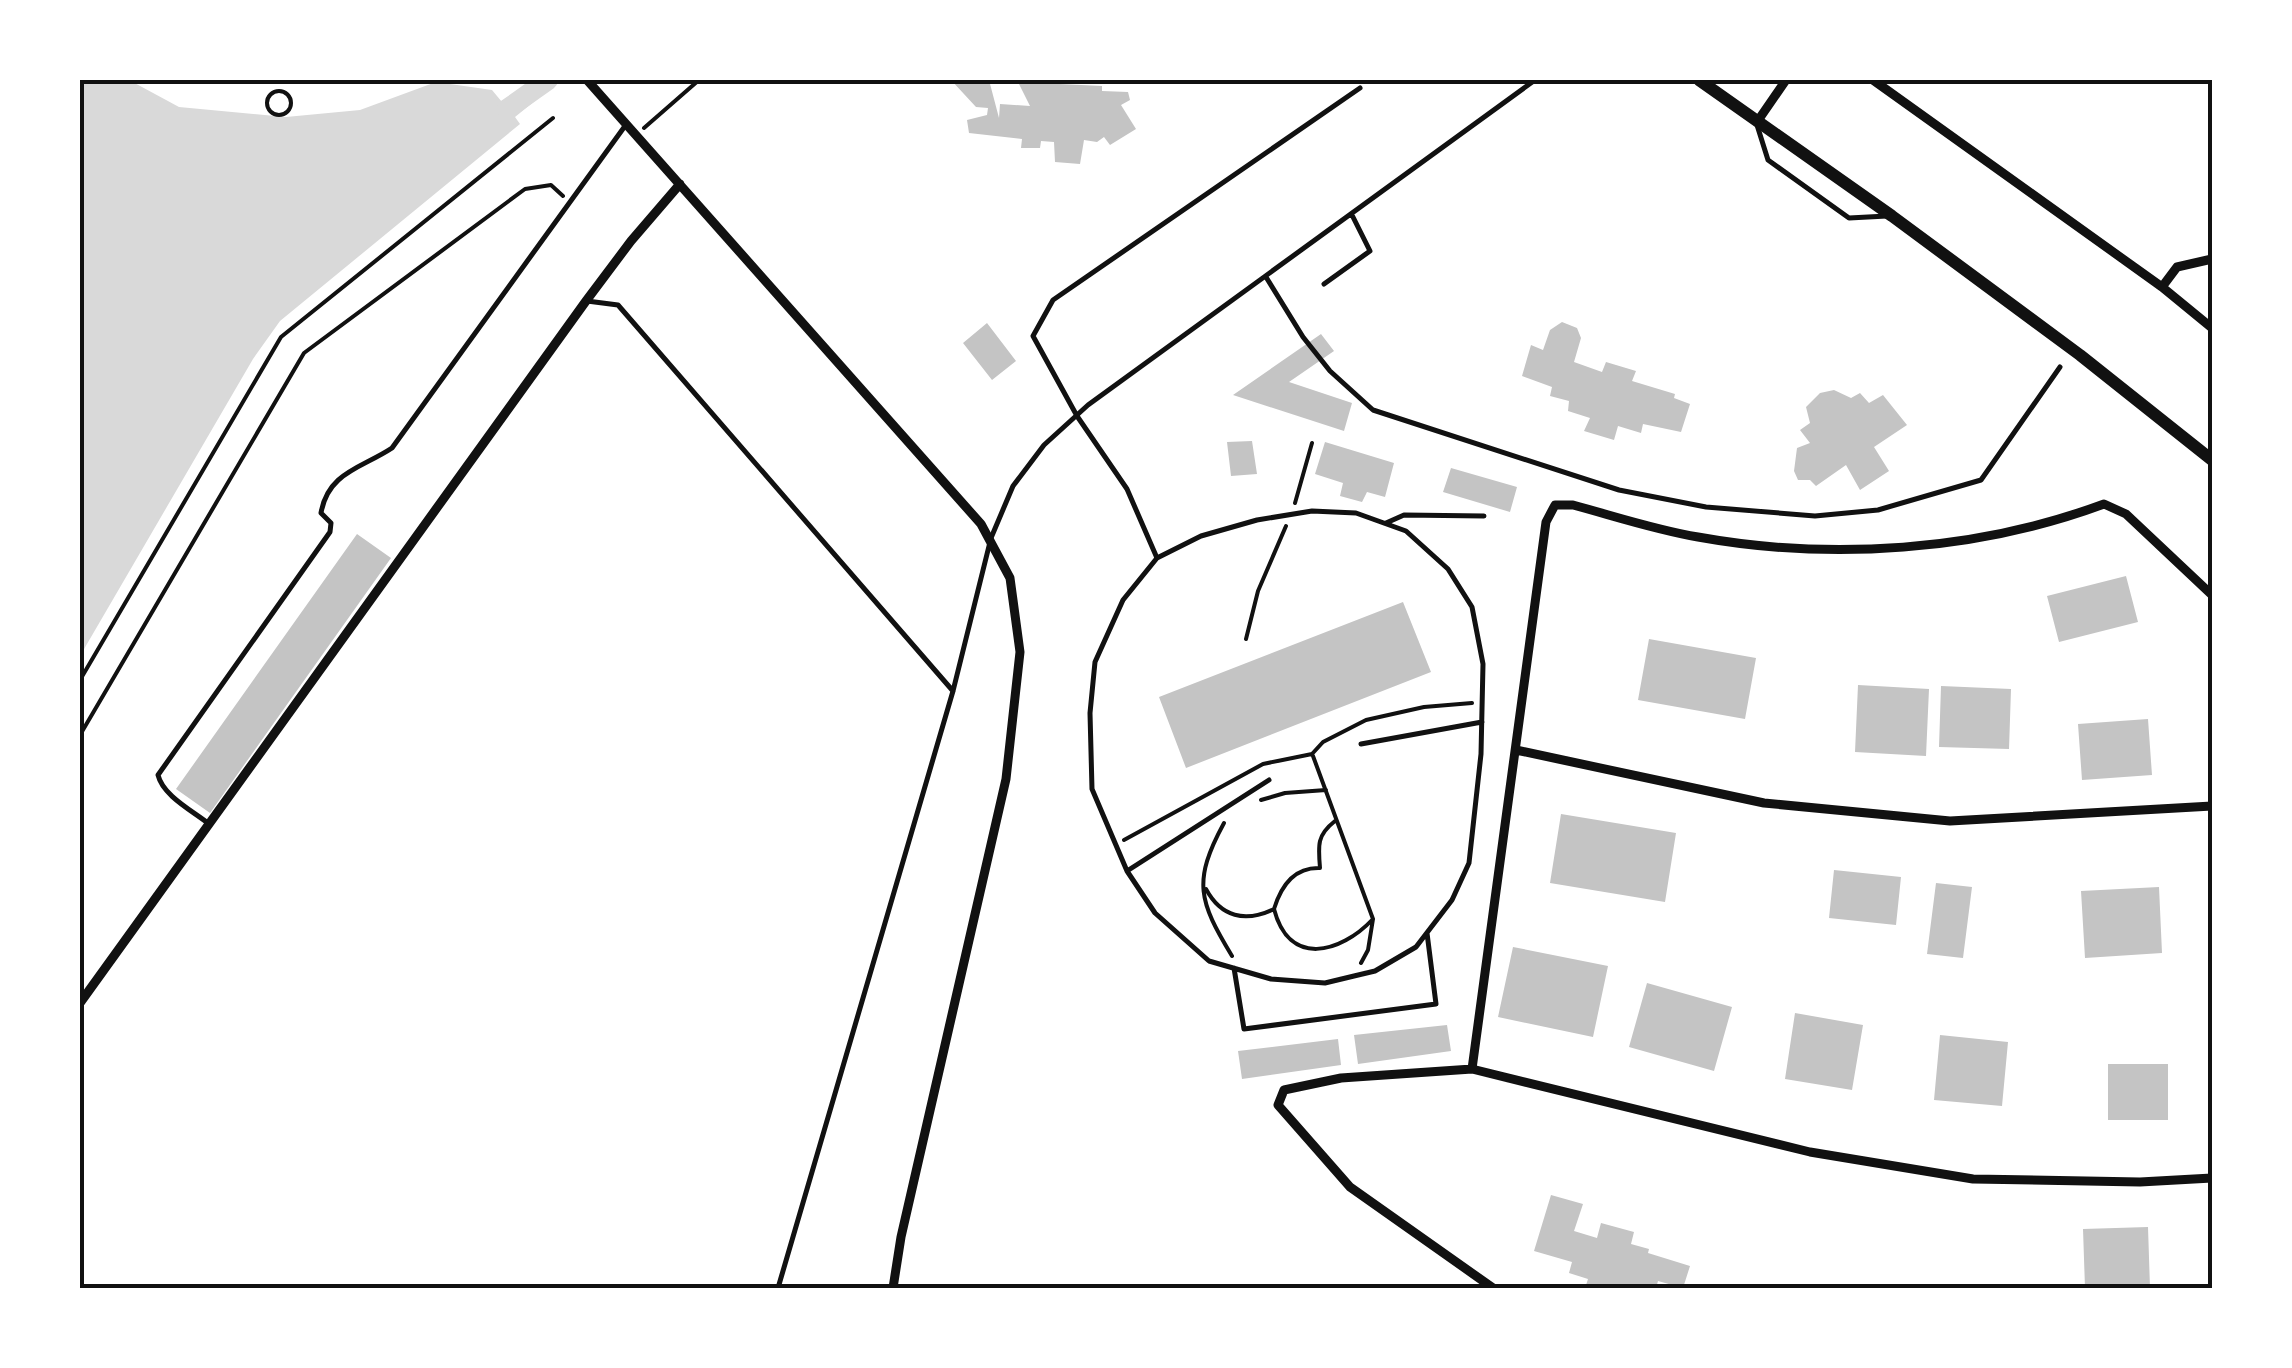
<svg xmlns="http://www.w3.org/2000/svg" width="2292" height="1368" viewBox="0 0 2292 1368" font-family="Helvetica,sans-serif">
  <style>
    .water { fill: #d9d9d9 }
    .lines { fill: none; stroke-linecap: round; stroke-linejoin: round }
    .canal { stroke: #d9d9d9; stroke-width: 20 }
    .building { fill: #c4c4c4 }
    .path { stroke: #111; stroke-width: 4 }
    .service { stroke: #111; stroke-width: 5 }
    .minor { stroke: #111; stroke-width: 9 }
    .secondary { stroke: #111; stroke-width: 12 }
    .neatline { fill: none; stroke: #111; stroke-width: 4 }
  </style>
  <rect width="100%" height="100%" fill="#fff"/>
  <!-- water -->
  <path class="water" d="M80,80H129L179,107L286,117L360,110L436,82L492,90L507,108L533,86L541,96L515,117L520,124L280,321L253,359L80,656Z"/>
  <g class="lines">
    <!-- canal -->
    <path class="canal" d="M507,109L548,80"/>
  </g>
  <!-- building -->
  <path class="building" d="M951,80H989L999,118L1000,104L1030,106L1018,82L1102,86V91L1128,92L1130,100L1121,105L1136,129L1110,145L1104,137L1097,142L1084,140L1080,164L1055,162L1054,142L1041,141L1040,148H1021L1022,139L969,133L967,120L987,115L988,108L976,107Z
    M1562,322L1577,328L1581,338L1574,362L1602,372L1606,362L1636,371L1632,381L1675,394L1674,398L1690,404L1681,432L1643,424L1641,433L1618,426L1614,440L1584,431L1590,418L1568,411L1569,401L1550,396L1552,387L1522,376L1531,345L1543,350L1550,330Z
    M987,323L1016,361L992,380L963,343Z
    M1321,334L1334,351L1289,382L1352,403L1344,431L1233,395Z
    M1834,390L1851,398L1860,393L1869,403L1883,395L1907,425L1874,447L1889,471L1860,490L1846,465L1816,486L1810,480H1798L1794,471L1797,448L1810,443L1800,430L1810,423L1806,407L1820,393Z
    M1252,441L1257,474L1231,476L1227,442Z
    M1325,442L1394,463L1385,497L1367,492L1362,502L1340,496L1343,483L1315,474Z
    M1451,468L1517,487L1510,512L1443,492Z
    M357,534L391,558L210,813L176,789Z
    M2126,576L2138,622L2059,642L2047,596Z
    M1403,602L1431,672L1186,768L1159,697Z
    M1649,639L1756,658L1745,719L1638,700Z
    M1858,685L1929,689L1926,756L1855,752Z
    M1941,686L2011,689L2009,749L1939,747Z
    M2148,719L2152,775L2082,780L2078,724Z
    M1561,814L1676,833L1665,902L1550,883Z
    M1834,870L1901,877L1896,925L1829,918Z
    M1936,883L1972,887L1963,958L1927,954Z
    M2159,887L2162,953L2085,958L2081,891Z
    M1513,947L1608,966L1593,1037L1498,1017Z
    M1647,983L1732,1007L1714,1071L1629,1047Z
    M1795,1013L1863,1025L1852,1090L1785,1079Z
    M1447,1025L1451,1051L1358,1064L1354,1035Z
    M1940,1035L2008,1042L2002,1106L1934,1100Z
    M1338,1039L1341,1065L1242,1079L1238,1051Z
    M2108,1064H2168V1120H2108Z
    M1551,1195L1583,1204L1574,1231L1597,1238L1601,1223L1634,1232L1631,1244L1649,1249L1648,1253L1690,1266L1683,1288L1658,1281L1656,1288H1585L1588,1279L1569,1273L1572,1262L1534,1251Z
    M2148,1227L2150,1288H2085L2083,1229Z"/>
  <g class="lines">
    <!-- path -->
    <path class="path" d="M267 103a12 12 0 1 1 24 0a12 12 0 1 1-24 0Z
      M644,128L699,80
      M1295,503L1312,443
      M1246,639L1258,591L1286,526
      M80,680L281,337L553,118
      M80,735L304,353L525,189L551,185L563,196
      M1313,756L1373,919L1368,950L1361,963
      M1261,800L1285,793L1326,790
      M1224,823C1192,882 1199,901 1232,956
      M1124,840L1263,764L1312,754L1323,742L1366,720L1424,707L1472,703
      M1206,889C1221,917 1245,923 1274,909C1281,886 1294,867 1320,868C1318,845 1317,835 1335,821
      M1274,909C1289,967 1340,954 1373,919"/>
    <!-- service -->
    <path class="service" d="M1757,125L1768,160L1849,218L1887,216
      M1266,277L1303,337L1330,371L1373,410L1619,490L1706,507L1815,516L1878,510L1981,480L2060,367
      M1324,284L1370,251L1352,215
      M587,301L618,305L953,691
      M1386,523L1404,515L1484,516
      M1157,558L1201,536L1257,520L1312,511L1356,513L1406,531L1448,569L1472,607L1483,664L1481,754L1469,863L1452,900L1416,947L1375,971L1354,976L1325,983L1271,979L1209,961L1155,913L1127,871L1092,789L1090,713L1095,662L1123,600L1157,558L1127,489L1077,416L1033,336L1053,300L1360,88
      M1361,744L1482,722
      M209,824C193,811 163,796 158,775L330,532L331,523L321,513C328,472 362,468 392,448L625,126
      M1127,871L1269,780
      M1234,968L1244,1029L1436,1004L1427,933
      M778,1288L953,691L991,538L1013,486L1044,445L1088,405L1535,80"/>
    <!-- minor -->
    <path class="minor" d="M587,80L981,524L1010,578L1020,652L1006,779L901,1237L893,1288
      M1873,80L2162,287L2212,328
      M1757,122L1786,80
      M2162,287L2177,267L2212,259
      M1516,750L1764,803L1950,821L2212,806
      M80,1003L586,301L631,241L680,184
      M1472,1069L1546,522L1555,505H1573C1614,516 1656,530 1698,537C1831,561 1977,551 2104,504L2126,514L2212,595
      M1493,1288L1350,1187L1278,1105L1284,1090L1341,1078L1472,1069L1810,1152L1973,1179L2140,1182L2212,1178"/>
    <!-- secondary -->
    <path class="secondary" d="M1699,80L1892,216L2080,355L2212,460"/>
  </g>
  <!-- border -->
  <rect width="2292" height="1368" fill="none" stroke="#ffffff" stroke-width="165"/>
  <rect x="82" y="82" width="2128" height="1204" class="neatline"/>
</svg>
